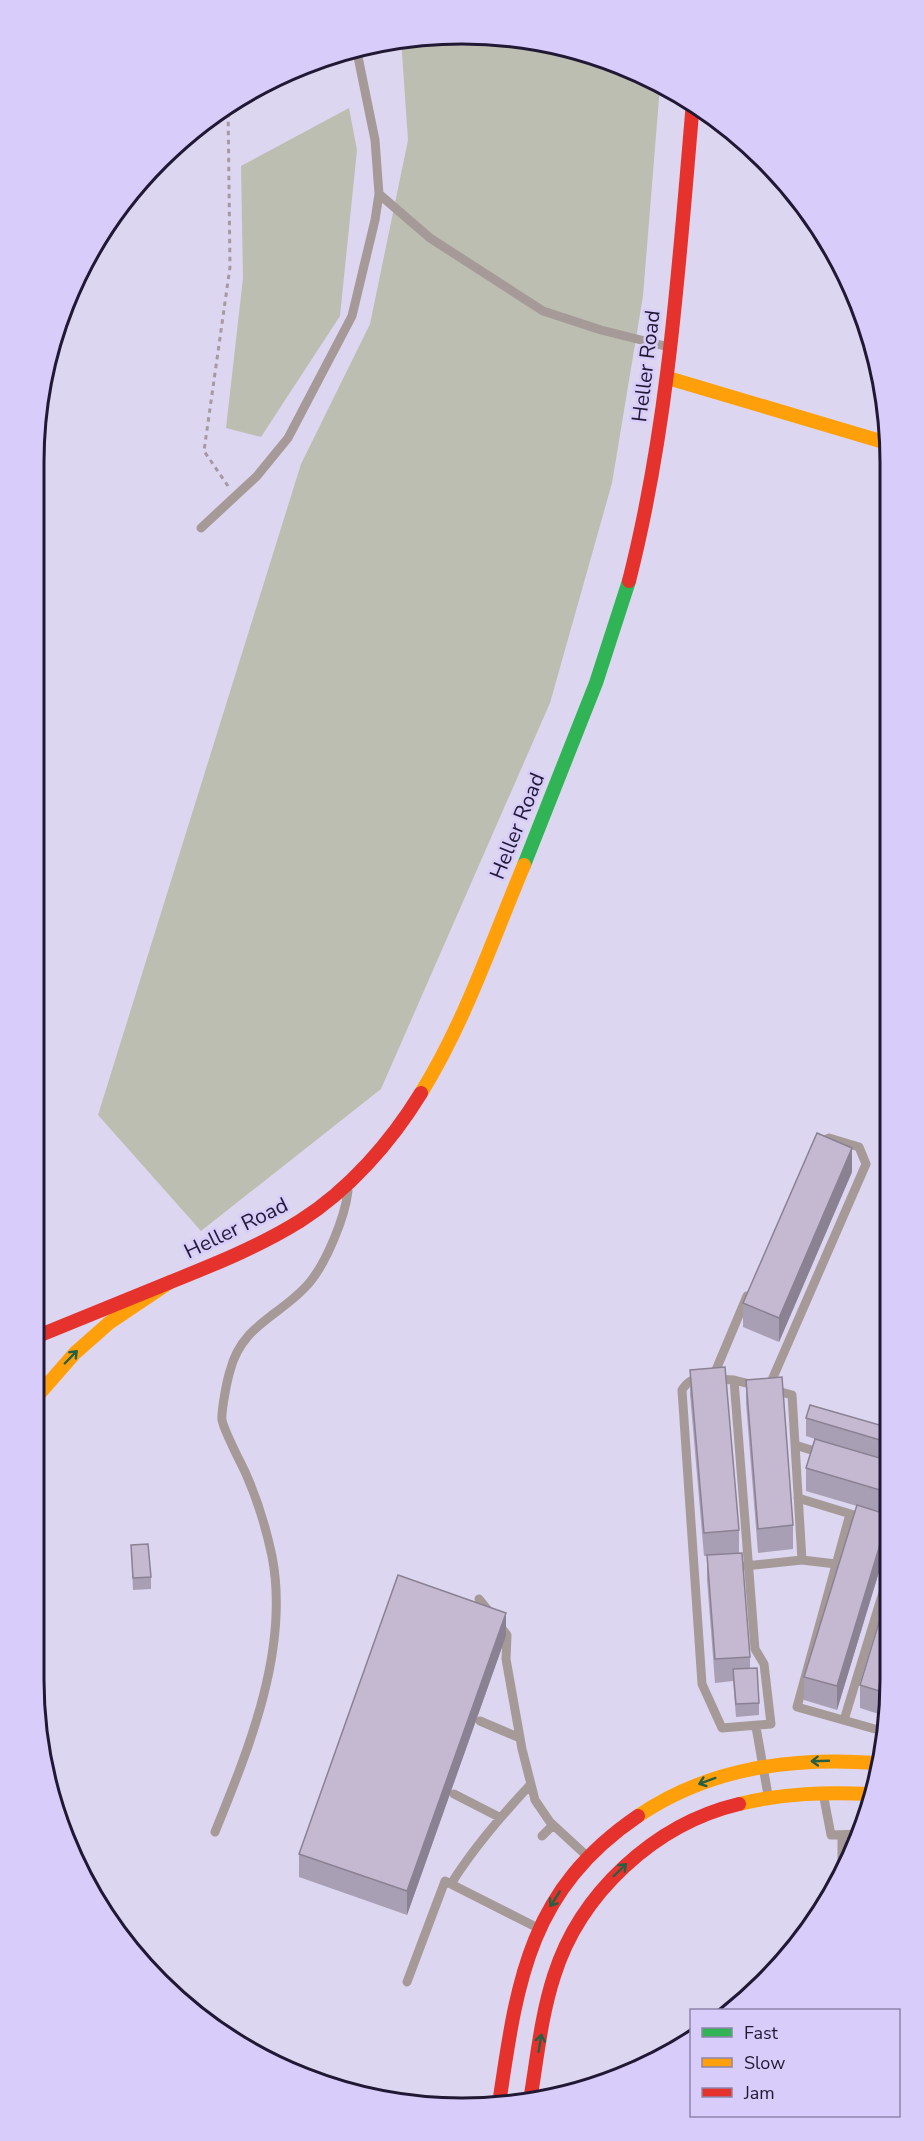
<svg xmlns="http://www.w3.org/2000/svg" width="924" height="2141" viewBox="0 0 924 2141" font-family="'Nunito Sans',sans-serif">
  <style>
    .green { fill: #bdbeb2 }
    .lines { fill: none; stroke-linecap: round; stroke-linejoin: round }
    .path { stroke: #a49aa0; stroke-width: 3; stroke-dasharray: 4.5 4.5; stroke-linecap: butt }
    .lane { stroke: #a69a98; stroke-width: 9 }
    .fast { stroke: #30b455; stroke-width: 14 }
    .slow { stroke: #ff9f0a; stroke-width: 14 }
    .jam { stroke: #e5322d; stroke-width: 14 }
    .wall { fill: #a99fb5 }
    .shaded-wall { fill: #8a8293 }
    .building { fill: #c5b9d2; stroke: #8a8293; stroke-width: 1.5 }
    .oneway { stroke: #285f43 }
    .labels { text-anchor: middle; stroke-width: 5; stroke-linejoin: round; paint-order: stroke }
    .street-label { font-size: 21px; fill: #211934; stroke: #d7ccfa }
    .rim { fill: none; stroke: #211934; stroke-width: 3 }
  </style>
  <rect width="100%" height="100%" fill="#ddd6f0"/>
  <!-- green -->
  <path class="green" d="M434,34L518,37L600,56L660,86L643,296L612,483L550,703L381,1089L201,1231L98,1115L301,464L370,324L408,140L401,39Z
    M349,108L357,150L340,316L261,437L226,428L243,278L241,166Z"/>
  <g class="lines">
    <!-- path -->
    <path class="path" d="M228,486L204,451L230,267L228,105"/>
    <!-- lane -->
    <path class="lane" d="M379,194L430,238L543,311L601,330L669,347
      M201,528L257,476L288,438L352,316L375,220L379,194L375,140L356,47
      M713,1377L747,1296
      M702,1379C692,1379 688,1381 682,1390L702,1684L722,1728L771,1724L764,1664L755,1649L734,1380
      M715,1379L734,1380L758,1386
      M768,1389L866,1164L859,1147L829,1138L818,1143
      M774,1390L792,1395L802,1560
      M795,1445L821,1453
      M798,1498L854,1515
      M850,1514L797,1707L882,1731
      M745,1566L802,1560L836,1564
      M479,1599L491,1614
      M499,1625L507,1635L506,1659L522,1749L535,1800L550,1822L588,1857
      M844,1720L891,1566
      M480,1721L520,1738
      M756,1727L768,1795
      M823,1793L831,1835L861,1834
      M454,1794L499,1817
      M215,1832C249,1748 290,1649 272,1556C266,1528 258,1501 246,1474C241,1463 224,1431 222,1420C221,1412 227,1380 230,1371C242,1323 283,1315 310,1282C327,1261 345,1217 348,1191
      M542,1836L553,1825
      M842,1875V1835
      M451,1884C474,1847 501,1816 531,1784
      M407,1982L445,1881L536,1927"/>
    <!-- fast -->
    <path class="fast" d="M524,865L596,683L629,581"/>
    <!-- slow -->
    <path class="slow" d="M668,378L887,443
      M421,1093C465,1022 492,941 524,865
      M33,1401L75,1353L109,1323L170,1282
      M739,1804C784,1793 826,1792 872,1794
      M638,1816C710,1767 793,1757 877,1763"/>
    <!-- jam -->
    <path class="jam" d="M629,581C669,424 679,263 693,102
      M33,1338C78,1320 123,1301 168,1283C213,1265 258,1247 300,1221C349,1190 391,1142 421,1093
      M530,2101C537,2059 541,2016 554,1976C580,1893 655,1824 739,1804
      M499,2104C517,1982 528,1891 638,1816"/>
  </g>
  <!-- wall -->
  <path class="wall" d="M852,1172L779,1342L743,1327V1303Z
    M890,1329V1367L887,1366V1342Z
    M690,1370L739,1530V1553L750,1657V1668L759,1703V1715L736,1717L733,1681L715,1683L707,1579V1556H704L690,1394Z
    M746,1380L793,1525V1549L758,1553L746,1403Z
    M806,1418L890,1428L891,1516H889V1539L837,1710L804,1700V1677L857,1506L806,1491V1468L815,1439L806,1436Z
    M131,1545L151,1577V1589L133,1590Z
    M506,1636L407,1915L299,1877V1854Z
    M891,1679L885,1716L860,1708V1685Z"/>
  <!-- shaded-wall -->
  <path class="shaded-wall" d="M852,1148V1172L779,1342V1318Z
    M889,1515V1539L837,1710V1686Z
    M506,1613V1636L407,1915V1891Z"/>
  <!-- building -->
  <path class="building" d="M817,1133L852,1148L779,1318L743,1303Z
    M890,1329V1343L887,1342Z
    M725,1367L739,1530L704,1533L690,1370Z
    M782,1377L793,1525L758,1529L746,1380Z
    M810,1405L890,1428V1443L806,1418Z
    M815,1439L890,1461V1493L806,1468Z
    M857,1505L889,1515L837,1686L804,1677Z
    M148,1544L151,1577L133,1578L131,1545Z
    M742,1553L750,1657L715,1659L707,1555Z
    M398,1575L506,1613L407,1891L299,1854Z
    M891,1583V1679L889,1694L860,1685Z
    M757,1668L759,1703L736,1704L733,1669Z"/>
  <!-- one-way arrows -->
  <defs><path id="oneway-shaft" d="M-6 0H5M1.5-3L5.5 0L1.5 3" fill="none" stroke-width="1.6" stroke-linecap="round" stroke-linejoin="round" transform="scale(1.5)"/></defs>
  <g class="oneway">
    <use href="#oneway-shaft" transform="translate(71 1357) rotate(-46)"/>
    <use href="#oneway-shaft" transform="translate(820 1761) rotate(178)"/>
    <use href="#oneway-shaft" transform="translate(707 1781) rotate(160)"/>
    <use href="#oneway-shaft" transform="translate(620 1870) rotate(-44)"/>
    <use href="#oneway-shaft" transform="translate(555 1899) rotate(123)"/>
    <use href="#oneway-shaft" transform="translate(540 2043) rotate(-81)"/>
  </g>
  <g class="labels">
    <!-- street labels -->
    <g class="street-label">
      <text transform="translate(646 366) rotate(-83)" y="7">Heller Road</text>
      <text transform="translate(517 826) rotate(-68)" y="7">Heller Road</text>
      <text transform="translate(236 1228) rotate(-26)" y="7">Heller Road</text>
    </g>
  </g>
  <!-- crop -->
  <path d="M0 0H924V2141H0ZM462 44H462A418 418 0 0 1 880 462V1680A418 418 0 0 1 462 2098H462A418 418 0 0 1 44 1680V462A418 418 0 0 1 462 44Z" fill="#d7ccfa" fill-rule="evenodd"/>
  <path class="rim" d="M462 44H462A418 418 0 0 1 880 462V1680A418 418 0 0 1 462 2098H462A418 418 0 0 1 44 1680V462A418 418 0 0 1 462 44Z"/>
  <!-- legend -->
  <rect x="690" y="2009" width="210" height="108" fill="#d7ccfa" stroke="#8e84ab" stroke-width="1.5"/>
  <rect x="702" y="2028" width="30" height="9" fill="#30b455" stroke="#8e84ab" stroke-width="1.5"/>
  <text x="744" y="2039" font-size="18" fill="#211934">Fast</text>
  <rect x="702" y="2058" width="30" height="9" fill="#ff9f0a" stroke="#8e84ab" stroke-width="1.5"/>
  <text x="744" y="2069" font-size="18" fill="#211934">Slow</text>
  <rect x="702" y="2088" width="30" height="9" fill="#e5322d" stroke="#8e84ab" stroke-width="1.5"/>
  <text x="744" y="2099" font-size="18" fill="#211934">Jam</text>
</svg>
